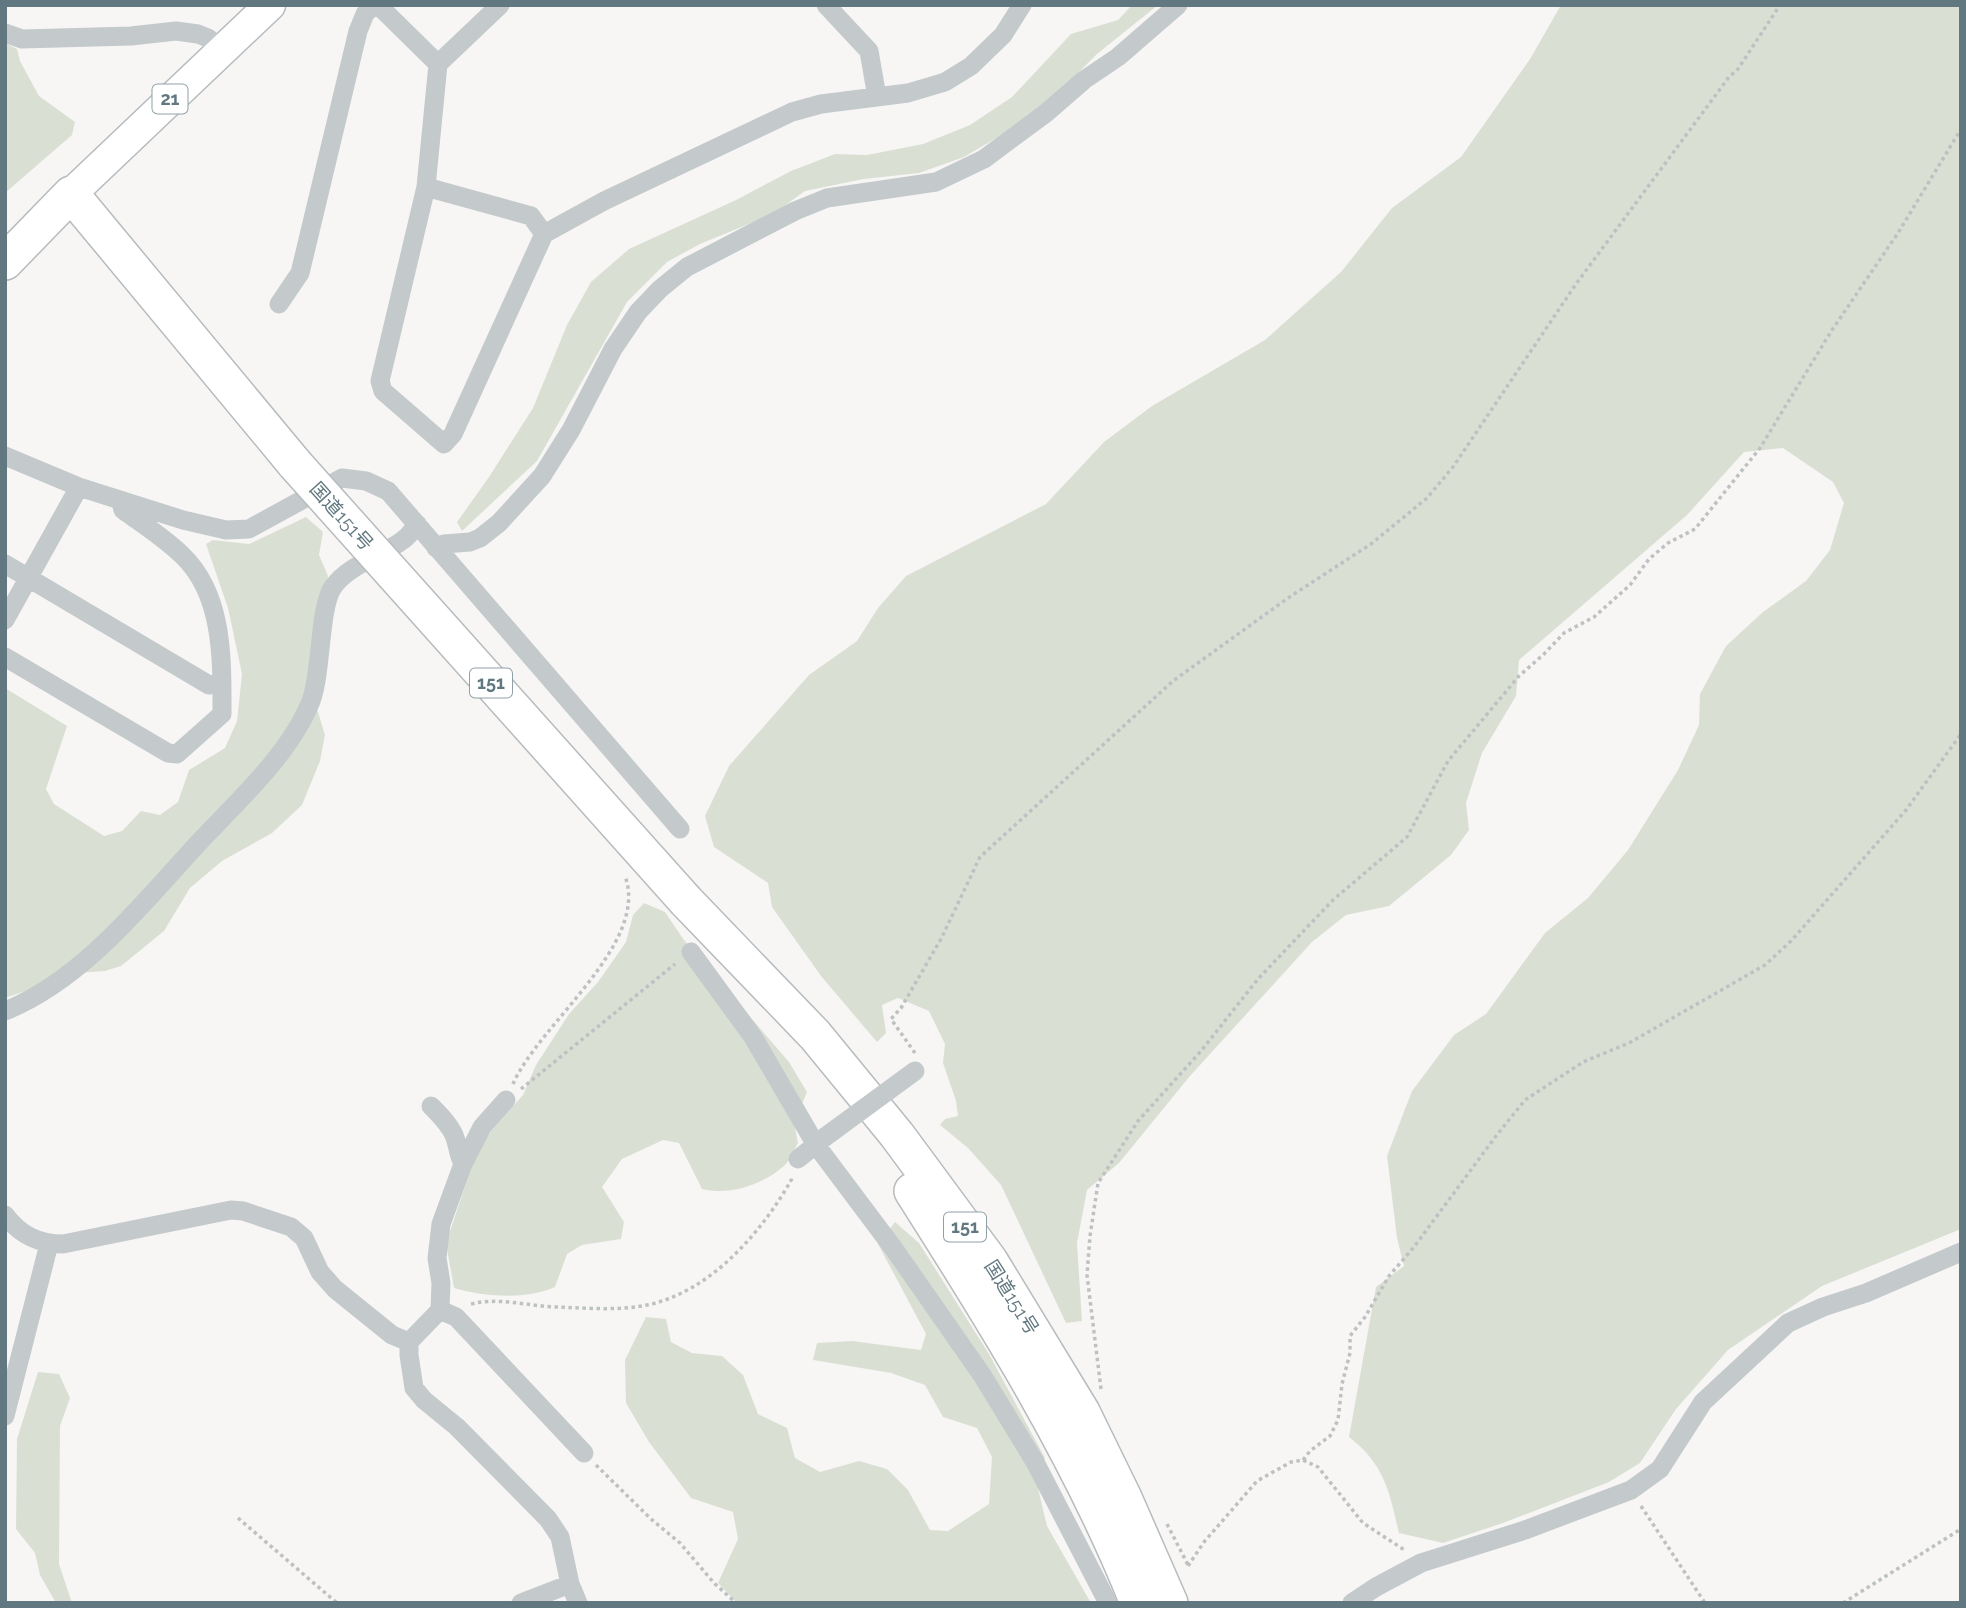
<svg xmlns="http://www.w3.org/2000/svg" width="1966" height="1608" viewBox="0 0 1966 1608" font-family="Raleway,'Noto Sans JP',sans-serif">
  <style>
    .green { fill: #dadfd4 }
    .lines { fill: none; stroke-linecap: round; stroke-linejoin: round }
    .primary-casing { stroke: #b5bbbe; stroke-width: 33 }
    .highway-casing { stroke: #b7bbbd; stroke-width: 38 }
    .path { stroke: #bec1c2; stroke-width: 3.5; stroke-dasharray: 3.5 3.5; stroke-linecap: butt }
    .street { stroke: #c4c9cb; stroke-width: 19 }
    .primary { stroke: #fff; stroke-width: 30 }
    .highway { stroke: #fff; stroke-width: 35 }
    .highway-bridge-casing { stroke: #b7bbbd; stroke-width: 38; stroke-linecap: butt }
    .street-bridge { stroke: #c4c9cb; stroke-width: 19 }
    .highway-bridge { stroke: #fff; stroke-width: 35 }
    .labels { text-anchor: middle; stroke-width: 7; stroke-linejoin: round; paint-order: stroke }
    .shield { fill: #fff; stroke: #90a0a6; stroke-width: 2 }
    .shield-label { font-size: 18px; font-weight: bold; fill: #617880 }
    .street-label { font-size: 19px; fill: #617880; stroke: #fff }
  </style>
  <rect width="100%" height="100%" fill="#f7f6f4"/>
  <!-- green -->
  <path class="green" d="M1132,5H1158L1097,54L1037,114L964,157L919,173L864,179L805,191L773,214L700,244L667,262L627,302L537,461L462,531L457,522L489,477L533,408L567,325L591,282L629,249L736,200L791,171L835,154L867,155L923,144L970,125L1012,97L1071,34L1118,20Z
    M1561,5H1961V1229L1822,1286L1728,1350L1676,1409L1640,1463L1609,1482L1503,1523L1443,1543L1399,1533C1389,1491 1385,1465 1349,1437L1376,1287L1404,1266L1397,1238L1387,1156L1412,1091L1454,1035L1486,1014L1545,933L1588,898L1628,850L1678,770L1699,725L1700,694L1726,646L1763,612L1806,581L1830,550L1844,503L1833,482L1783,448L1744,452L1687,515L1519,660L1516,696L1482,753L1466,803L1469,830L1451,855L1389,906L1346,915L1312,942L1190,1076L1119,1163L1087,1190L1077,1243L1082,1321L1066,1323L1001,1185L968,1148L940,1125L945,1119L958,1116L956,1101L943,1063L945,1044L929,1011L898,998L882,1005L886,1033L877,1042L821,976L772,907L768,883L714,847L705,816L729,766L809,675L857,641L878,608L906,576L1046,504L1104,442L1152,406L1265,340L1341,272L1392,208L1461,157L1530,59Z
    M5,43L17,49L20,61L39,96L75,122L72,135L5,193Z
    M306,517L323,532L319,555L328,576L307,699L318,712L325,735L320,761L302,805L272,833L222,861L190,888L164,931L121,966L105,971L77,973L5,998V688L67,726L46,789L54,804L104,836L122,831L141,811L160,815L178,802L189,770L225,748L237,721L242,674L228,608L206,544L213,540L249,544Z
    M644,903L665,912L684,940L789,1062L807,1092L794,1123L798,1143C794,1150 790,1161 784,1166C762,1185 730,1196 702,1189L679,1143L663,1140L622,1159L602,1187L624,1222L621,1239L582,1245L567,1254L555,1287C525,1300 485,1297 454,1288L446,1243L479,1145L523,1095L536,1065L569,1014L598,982L626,942L633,915Z
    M895,1222L919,1243L989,1354L1045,1458L1038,1488L1047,1526L1091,1603L736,1602L718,1583L738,1539L733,1512L691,1498L649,1442L626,1403L625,1360L646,1317L666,1319L671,1342L692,1353L722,1356L743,1375L758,1414L787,1428L795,1458L820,1472L859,1461L887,1469L908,1490L930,1530L948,1531L989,1504L992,1457L977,1428L943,1417L925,1385L891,1373L813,1360L817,1343L852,1341L921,1350L926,1334L878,1244Z
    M38,1372L59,1374L70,1398L60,1426L59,1564L72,1603H56L40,1575L35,1553L16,1529L17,1439Z"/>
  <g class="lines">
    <!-- primary casing -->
    <g class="primary-casing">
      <path id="primary" d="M71,194L270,5"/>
    </g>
    <!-- highway casing -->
    <g class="highway-casing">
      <path id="highway" d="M5,262L71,194L295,464
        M686,901L815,1035L897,1135L990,1261L1082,1412L1124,1498L1170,1603
        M912,1191C996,1323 1080,1457 1138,1603"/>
    </g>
    <!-- path -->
    <path class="path" d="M915,1053L891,1019L901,1008L941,939L980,857L1173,681L1288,598L1371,544L1427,498L1453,467L1576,284L1729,77L1738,69L1780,5
      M513,1084C539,1024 650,944 625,876
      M521,1089L675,964
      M471,1304C499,1297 527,1306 556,1307C586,1308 618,1311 647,1305C711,1292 763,1231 793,1177
      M1101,1389L1087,1275L1090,1236L1098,1183L1138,1121L1201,1051L1258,979L1333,900L1407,837L1448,761L1519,676L1544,654L1564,633L1594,617L1630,585L1649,559L1668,543L1695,529L1760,448L1832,330L1898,233L1961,129
      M1303,1460L1310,1451L1330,1436L1338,1420L1342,1384L1350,1353V1336L1365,1317L1389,1276L1414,1247L1496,1136L1525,1100L1583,1062L1629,1043L1765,965L1791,941L1906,810L1961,734
      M596,1465L651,1519L680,1543L714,1583L736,1603
      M1641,1506L1705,1603
      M238,1518L337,1603
      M1167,1524L1188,1565
      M1188,1566L1204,1542L1257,1481L1291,1462L1303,1460L1318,1467L1363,1523L1406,1551
      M1843,1603L1961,1529"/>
    <!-- street -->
    <path class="street" d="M378,5L438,64
      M500,5L438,64L426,187L380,381L383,391L444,444L453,434L544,234L604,201L792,112L821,104L908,93L945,82L971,66L1003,35L1022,5
      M826,5L869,51L877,97
      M5,33L22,39L131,36L176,31L198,34L208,38L222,50
      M426,187L531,216L544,234
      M279,304L300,273L358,31L365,14L373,5
      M5,456L79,487L183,520L226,530L249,529L342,478L366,481L388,491L680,829
      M436,548L444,544L470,542L480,538L499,523L542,476L571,430L613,349L638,312L660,289L687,267L795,211L827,198L936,182L984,159L1046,113L1084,80L1118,57L1178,5
      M5,564L209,685L222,683
      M5,620L79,487
      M5,657L168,753L177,754L222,714C222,661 224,596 183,556C166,539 143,524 123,510L121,502
      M691,952L753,1037L816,1145L894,1249L982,1375L1035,1462L1108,1603
      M5,1011C85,979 146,899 203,838C240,799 291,752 311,701C322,672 319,607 333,587C348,565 382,556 403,540C409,536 413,530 417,524
      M431,1106C440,1115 449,1124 454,1135C458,1145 458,1154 463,1164L441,1224L437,1258L441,1283L440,1310L409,1342V1355L414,1388L424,1400L457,1427L548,1519L560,1537L570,1584L578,1603
      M798,1159L825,1137
      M463,1164L482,1127L506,1100
      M5,1215C20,1235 38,1244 63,1244L231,1210L243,1211L291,1227L304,1238L320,1272L335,1289L392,1335L409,1342
      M440,1310L456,1317L584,1453
      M5,1416L49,1244
      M521,1603L570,1584
      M1352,1603L1376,1587L1421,1563L1525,1530L1631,1490L1660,1469L1703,1402L1788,1323L1823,1307L1866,1293L1961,1252"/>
    <!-- primary -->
    <use href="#primary" class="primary"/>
    <!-- highway -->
    <use href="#highway" class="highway"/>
    <!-- highway-bridge casing -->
    <g class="highway-bridge-casing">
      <path id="highway-bridge" d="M295,464L686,901"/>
    </g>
    <!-- street-bridge -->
    <path class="street-bridge" d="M825,1137L915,1071"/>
    <!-- highway-bridge -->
    <use href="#highway-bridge" class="highway-bridge"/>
  </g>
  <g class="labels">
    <!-- shield labels -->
    <g class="shield">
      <rect x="152.5" y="84.5" width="35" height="29" rx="5"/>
      <rect x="470" y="668.5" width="42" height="29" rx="5"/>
      <rect x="944" y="1212.5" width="42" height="29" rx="5"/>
    </g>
    <g class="shield-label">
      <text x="170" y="105">21</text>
      <text x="491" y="689">151</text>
      <text x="965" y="1233">151</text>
    </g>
    <!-- street labels -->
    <g class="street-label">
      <text transform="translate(342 516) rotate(48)" y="7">国道151号</text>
      <text transform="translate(1012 1297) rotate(58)" y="7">国道151号</text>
    </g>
  </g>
  <!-- border -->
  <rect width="1966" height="1608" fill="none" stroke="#617880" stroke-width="14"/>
</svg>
